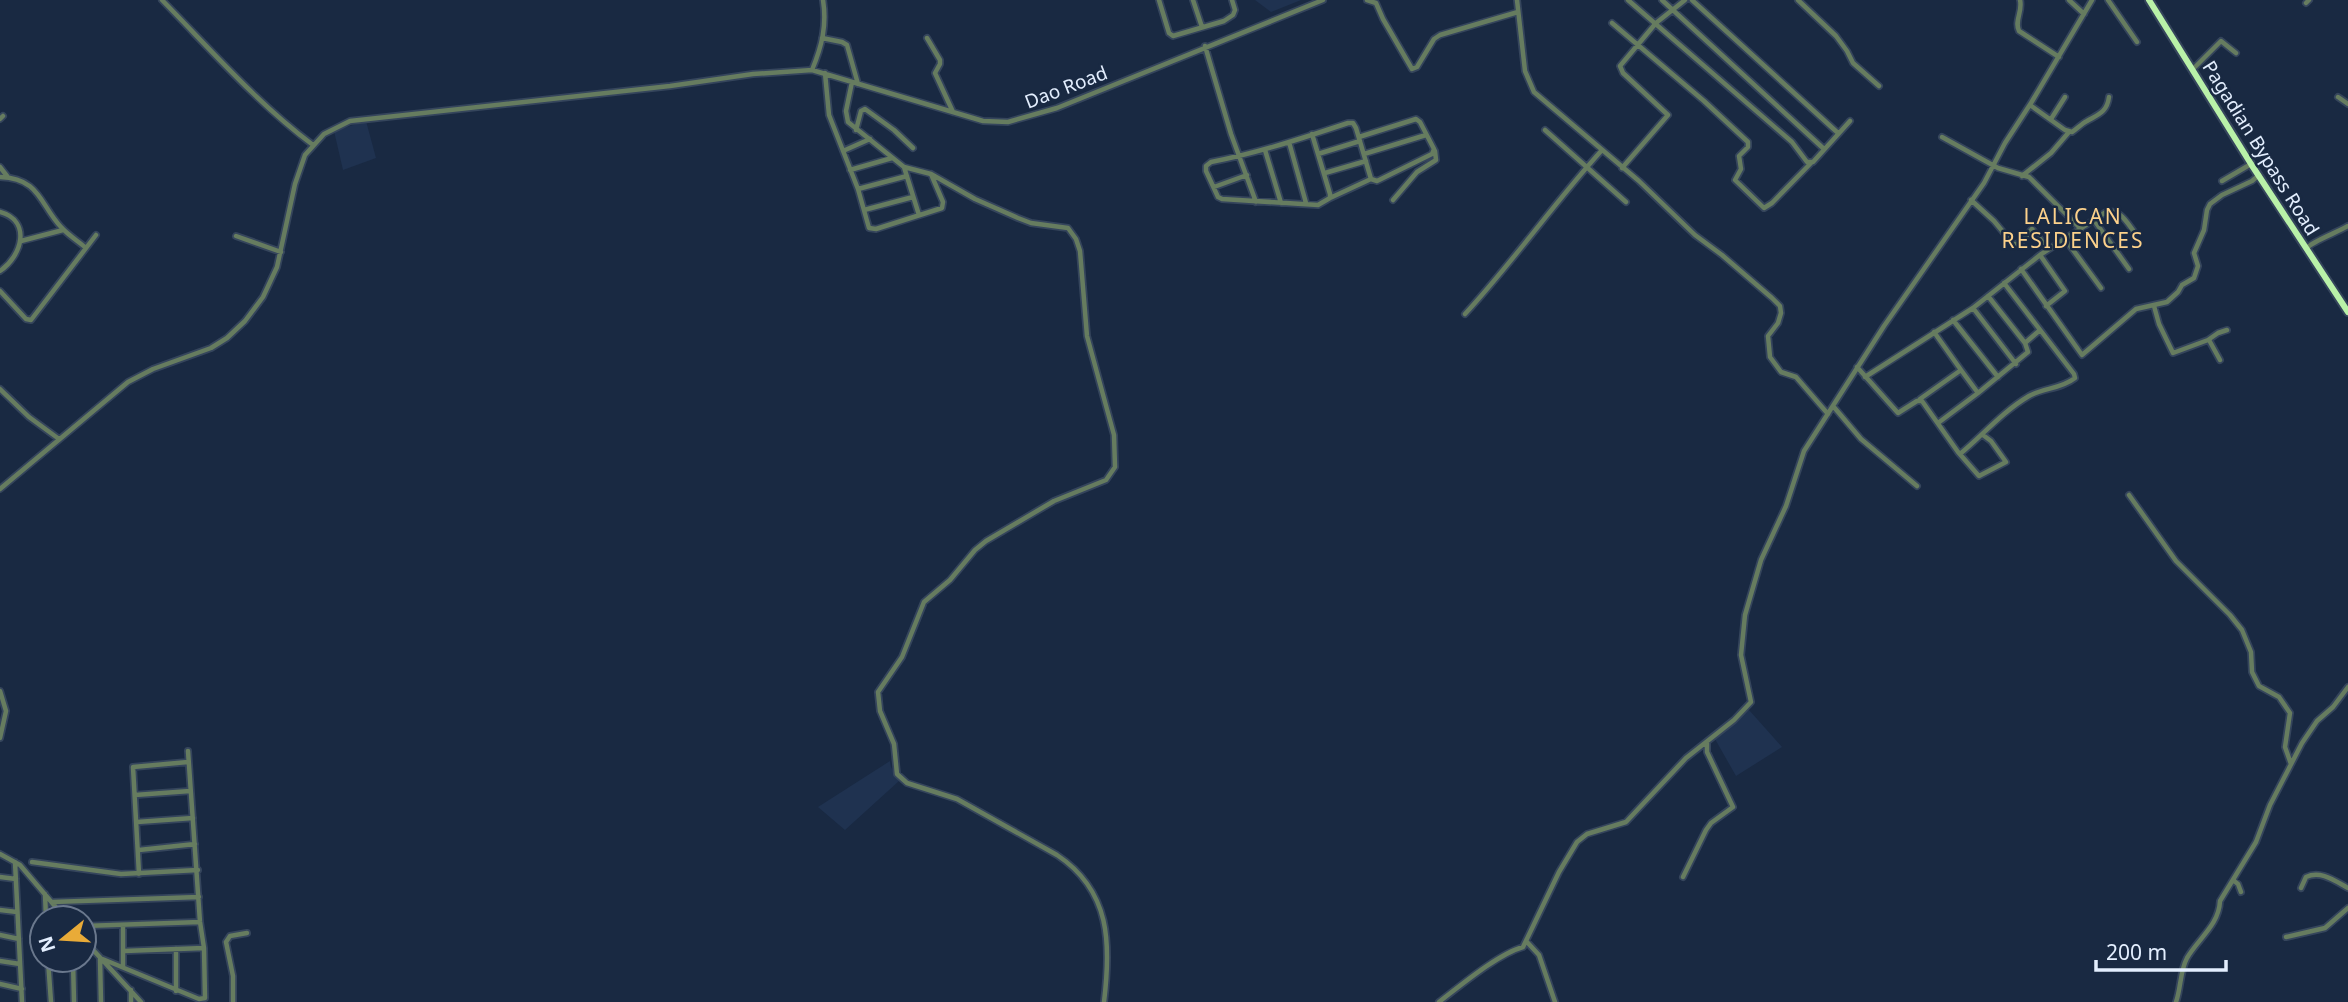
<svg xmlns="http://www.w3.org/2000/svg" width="2348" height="1002" viewBox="0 0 2348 1002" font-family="'Noto Sans',sans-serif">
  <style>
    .built { fill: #1f3250 }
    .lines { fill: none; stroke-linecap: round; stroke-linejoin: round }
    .minor-casing { stroke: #35455c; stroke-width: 8 }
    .highway-casing { stroke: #35455c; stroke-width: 10 }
    .minor { stroke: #667c5f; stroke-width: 4.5 }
    .highway { stroke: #b9f1a8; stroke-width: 6 }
    .labels { text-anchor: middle; stroke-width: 5; stroke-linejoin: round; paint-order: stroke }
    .street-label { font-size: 19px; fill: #e3eefe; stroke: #192942 }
    .neighbourhood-label { font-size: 21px; letter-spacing: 2px; fill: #fcd18b; stroke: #192942 }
  </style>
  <rect width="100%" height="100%" fill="#192942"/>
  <!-- built -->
  <path class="built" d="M1255,0H1301L1271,12Z
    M366,121L376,158L343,170L334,131Z
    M1749,710L1782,747L1736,776L1715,739Z
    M890,761L891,767L899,781L845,830L818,807Z"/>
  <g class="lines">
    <!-- minor casing -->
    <g class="minor-casing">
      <path id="minor" d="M162,0C211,50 256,102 313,145
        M1159,0L1169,33L1173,36L1224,21L1233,15L1235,10L1232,0
        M1193,0L1202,27
        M1367,0L1376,3L1383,19L1412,69L1417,67L1434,39L1440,35L1518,12
        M1517,0L1525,71L1534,92L1639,181L1695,235L1722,255L1772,298L1780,306L1781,313L1778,323L1768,336L1770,357L1781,372L1796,377L1828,414
        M1628,0L1792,142L1807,162H1813L1850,121
        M1662,0L1824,149
        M1692,0L1838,133
        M1798,0L1836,36L1847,51L1853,63L1879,86
        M2020,0C2023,11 2014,21 2019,31L2059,57
        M2069,0L2084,14
        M2108,0L2137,42
        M2306,3L2309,0
        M1612,23L1704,101L1748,142V147L1739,156L1741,169L1735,180L1764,208L1772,203L1811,163
        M822,38L842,42L847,45L858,84
        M927,38L940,60V64L935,73L953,112
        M1205,46L1231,134L1256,202
        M2193,69L2221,41L2236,53
        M812,70C822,46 827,25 823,0
        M825,73L829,115L858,189L869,228L876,229L942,208L943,202L931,174
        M852,82L846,111L848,122L904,167L931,174L975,199L1018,218L1031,223L1068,228L1076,239L1080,251L1087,336L1114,435L1115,467L1106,480L1054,501L986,541L975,550L950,580L924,602L902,657L878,692L880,711L894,744L897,774L907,783L957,799L1057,855C1111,891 1111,944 1104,1002
        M2338,97L2348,104
        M2030,105L2065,130L2072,132C2077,129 2081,124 2087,121C2099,114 2107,112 2109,97
        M0,119L3,116
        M2051,119L2065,97
        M856,130L861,111L865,109L894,130L913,148
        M1545,130L1626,202
        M1312,134L1330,194V198L1318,205L1222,199L1218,197L1206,171V166L1211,162C1258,153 1303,138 1348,123H1353L1356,128L1371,179L1330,198
        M1359,137L1416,119L1420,122L1434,149L1432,154L1377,181L1371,179
        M1942,137L1998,168L2029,177L2080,228
        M1289,142L1306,203
        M1265,150L1281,203
        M843,151L870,139
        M1318,154L1360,141
        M1364,154L1426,135
        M0,167L7,176
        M904,167L919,215
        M1622,168L1668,115L1623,73L1620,66L1656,23L1685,0
        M850,170L892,158
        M1325,173L1366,161
        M2022,176L2051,153L2069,132
        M0,177C40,178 40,205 61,227C68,235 78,241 86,248
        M2222,181L2251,164
        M1214,187L1247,175
        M858,189L907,176
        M1393,200L1417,172L1436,160L1435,151
        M1971,200L1994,221L2014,245L2021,242L2032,229L2048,249
        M864,210L913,197
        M0,212C32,221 22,256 0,271
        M2094,220L2129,269
        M236,236L281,252
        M2065,239L2101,288
        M21,241L63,230
        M2307,248C2311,242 2338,232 2348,226
        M2040,255L2065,291L2046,306
        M2021,269L2082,355L2136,309L2167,302L2178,292L2182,285L2194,278L2198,266L2194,253L2204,230L2207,210L2210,204L2222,195L2252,181L2259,175
        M0,291L26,319L31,320L96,235
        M2154,306L2159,324L2173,353L2208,340L2218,333L2227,330
        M1973,308L2016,364
        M1465,314C1513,262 1554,203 1602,150
        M1953,320L1998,377
        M2209,340L2220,360
        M2025,343L2040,330
        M1857,367L1898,413L1917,401H1922L1958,452L1979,476L2006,462L1991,441L1983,435
        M1961,370L1978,393L2028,352L2025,343L1988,296
        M1865,377L1973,308L2040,255L2106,212C2121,209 2127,223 2135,233
        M0,389L29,417L59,439
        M1920,399L1961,370L1934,332
        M1833,406L1861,439L1917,486
        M1938,423L1978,393
        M1960,454C1983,435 2002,412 2029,396C2043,388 2061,389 2075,378L2074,374L2004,283
        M0,489L128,382L153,369L211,348L227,338L245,321L263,297L277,267L295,184L305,155L324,134L350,121L670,86L753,74L812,70L983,121L1008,122L1057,108L1323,0
        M2129,495L2176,561L2230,615L2242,630L2251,652L2252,672L2259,686L2279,697L2290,713L2285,747L2291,764
        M0,691L6,711L0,738
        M135,795L190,791
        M137,822L193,818
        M139,850L195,844
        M0,854L20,865L65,918
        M15,862L22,1002
        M32,862L121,874L198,870
        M139,874L133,767L188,762
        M0,877L16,879
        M1683,877L1706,830L1711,823L1733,807L1707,752V743
        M2233,880L2238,884L2241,892
        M2301,888L2306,877C2321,870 2335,881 2348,888
        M45,894L46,918
        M52,902L199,897
        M0,910L17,912
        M84,926L200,922
        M0,935L19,939
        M2286,937L2325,928L2348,908
        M84,940L141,1002
        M1527,942L1539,955L1555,1002
        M176,949V991
        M124,951L204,948
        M48,960L51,1002
        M73,960L74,1002
        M0,961L20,964
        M123,967V926
        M0,984L22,989
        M131,990V1002
        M101,1002L100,958L199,999L205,998L204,948L200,922L188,751
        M233,1002V976L226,942L230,936L247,933
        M1439,1002C1460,986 1498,954 1523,947L1559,872L1577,842L1587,834L1626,822L1686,758L1734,720L1751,702L1741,655L1745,615L1761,560L1786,506L1804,451L1884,326L1984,183L2005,143L2031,103L2092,0
        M2176,1002C2181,988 2180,971 2187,958C2198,939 2219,925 2220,901L2256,842L2270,805L2302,743L2317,721L2333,707L2348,687"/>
    </g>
    <!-- highway casing -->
    <g class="highway-casing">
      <path id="highway" d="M2149,0L2251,164L2348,312"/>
    </g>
    <!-- minor -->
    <use href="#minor" class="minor"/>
    <!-- highway -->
    <use href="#highway" class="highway"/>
  </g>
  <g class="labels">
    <!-- street labels -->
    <g class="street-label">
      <text transform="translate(1066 87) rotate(-21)" y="7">Dao Road</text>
      <text transform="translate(2261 148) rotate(58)" y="7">Pagadian Bypass Road</text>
    </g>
    <!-- neighbourhood labels -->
    <g class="neighbourhood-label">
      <text x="2073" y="224">LALICAN<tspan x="2073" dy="24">RESIDENCES</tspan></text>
    </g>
  </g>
  <!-- north arrow -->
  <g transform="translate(63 939) rotate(252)"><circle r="33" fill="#192942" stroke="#6a788d" stroke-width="2"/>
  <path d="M0-5L12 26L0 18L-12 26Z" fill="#e9ab38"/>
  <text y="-10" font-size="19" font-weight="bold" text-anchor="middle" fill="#e3eefe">N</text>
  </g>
  <!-- scale -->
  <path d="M2096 960v10h130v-10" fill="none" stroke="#e3eefe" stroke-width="3.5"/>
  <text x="2106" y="960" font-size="21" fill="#e3eefe" stroke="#192942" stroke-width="5" paint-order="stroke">200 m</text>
</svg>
